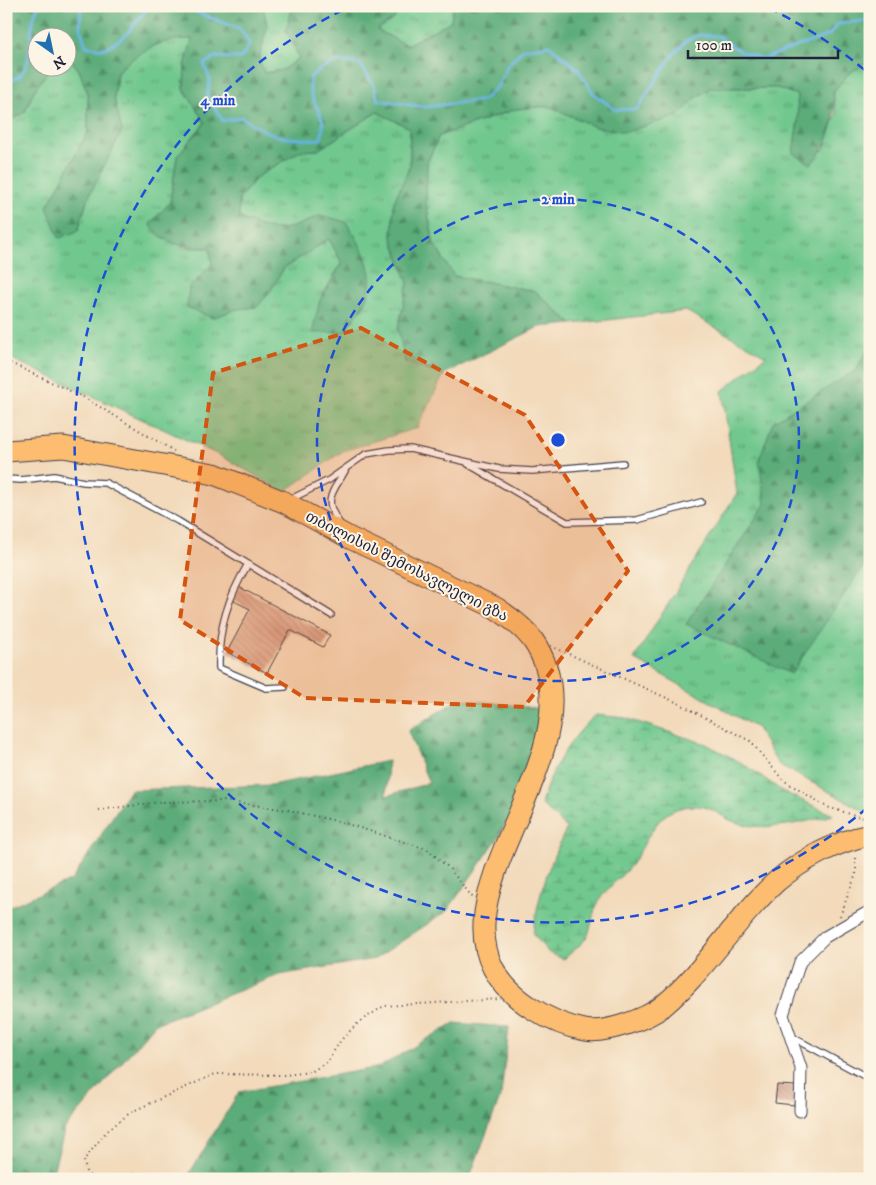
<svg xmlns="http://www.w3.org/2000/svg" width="876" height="1185" viewBox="0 0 876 1185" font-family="'IM FELL DW Pica','Noto Serif Georgian',serif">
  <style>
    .grass { fill: url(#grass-tufts); stroke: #4a7564 }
    .forest { fill: url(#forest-firs); stroke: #3f675a }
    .wetland { fill: url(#wetland-marsh); stroke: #4a7564 }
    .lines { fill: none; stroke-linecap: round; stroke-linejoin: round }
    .stream { stroke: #66b4e0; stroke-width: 3 }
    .building { fill: url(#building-back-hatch) }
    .lane-casing { stroke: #413e4e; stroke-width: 8 }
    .street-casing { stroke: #413e4e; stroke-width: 13 }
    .highway-casing { stroke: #413e4e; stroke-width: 23 }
    .path { stroke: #413e4e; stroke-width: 2; stroke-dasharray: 1 4; stroke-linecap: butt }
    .lane { stroke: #fff; stroke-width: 5.5 }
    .street { stroke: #fff; stroke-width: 11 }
    .highway { stroke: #fcbd6f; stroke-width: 21 }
    .marked { fill: #d45411; fill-opacity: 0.2; stroke: #d45411; stroke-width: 4; stroke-dasharray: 10 6; stroke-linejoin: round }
    .ring { fill: none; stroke: #1d4ed8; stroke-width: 2.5; stroke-dasharray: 9 6 }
    .labels { text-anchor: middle; stroke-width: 4; stroke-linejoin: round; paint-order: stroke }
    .street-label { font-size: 15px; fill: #22223b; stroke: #fcf5e5 }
    .centre { fill: #1d4ed8; stroke: #fcf5e5; stroke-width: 2.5 }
    .ring-label { font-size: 15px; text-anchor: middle; font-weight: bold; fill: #1d4ed8; stroke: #fcf5e5; stroke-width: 4; stroke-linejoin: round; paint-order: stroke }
  </style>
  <defs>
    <pattern id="grass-tufts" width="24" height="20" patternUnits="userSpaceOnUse" patternTransform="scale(1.25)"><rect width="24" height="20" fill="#71c88e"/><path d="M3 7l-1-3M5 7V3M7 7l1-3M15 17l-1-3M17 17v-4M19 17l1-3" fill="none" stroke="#5ca275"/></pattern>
    <pattern id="forest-firs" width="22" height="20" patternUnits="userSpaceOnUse" patternTransform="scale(1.25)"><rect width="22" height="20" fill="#5cac79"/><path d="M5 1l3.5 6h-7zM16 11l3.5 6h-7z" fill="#4c8c64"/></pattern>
    <pattern id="wetland-marsh" width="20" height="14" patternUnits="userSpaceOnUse" patternTransform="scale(1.25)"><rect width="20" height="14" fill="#71c88e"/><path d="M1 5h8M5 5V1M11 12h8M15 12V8" fill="none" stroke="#5ca275"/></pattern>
    <pattern id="building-back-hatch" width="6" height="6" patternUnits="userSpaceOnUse" patternTransform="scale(1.25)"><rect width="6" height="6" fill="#d6a18b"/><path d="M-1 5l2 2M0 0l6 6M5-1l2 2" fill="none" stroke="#ad8373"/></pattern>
  </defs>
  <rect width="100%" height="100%" fill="#fcf5e5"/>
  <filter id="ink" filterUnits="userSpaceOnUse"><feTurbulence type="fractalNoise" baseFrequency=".02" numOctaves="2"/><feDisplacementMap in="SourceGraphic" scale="10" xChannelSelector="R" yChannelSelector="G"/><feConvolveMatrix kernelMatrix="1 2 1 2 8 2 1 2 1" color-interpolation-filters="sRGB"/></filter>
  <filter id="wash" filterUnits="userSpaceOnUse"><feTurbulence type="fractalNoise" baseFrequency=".0096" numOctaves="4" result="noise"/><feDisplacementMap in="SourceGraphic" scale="20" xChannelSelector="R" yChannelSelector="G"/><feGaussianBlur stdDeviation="1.12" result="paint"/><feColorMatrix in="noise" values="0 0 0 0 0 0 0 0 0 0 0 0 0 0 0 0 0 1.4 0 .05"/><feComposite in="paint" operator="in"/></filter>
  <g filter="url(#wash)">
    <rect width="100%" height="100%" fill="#f2dabb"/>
    <!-- grass -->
    <path class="grass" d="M263,6H293L286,31L293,43L299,58L282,70L263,73L259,59L267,26Z
      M397,6H453L451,21L407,45L376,30L395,18Z
      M171,39H193L185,66L184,89L205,122L177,156L170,202L183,248H210L212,264L189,287L212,317L237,309L257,307L271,290L284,268L329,239L342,262L320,300L368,297L321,215L292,228L265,229L239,217V199L257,177L300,151L318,150L377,112L410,128V166L394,203L392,237L408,283L398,329L426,370L444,374L417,428L343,451L284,492L223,457L6,356V123L25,112L34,91L47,70L50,68H68V56L79,70L88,94V132L47,207L78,231L87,200L121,131L114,98L117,72L140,51Z
      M870,60V811L866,812L778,764L757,728L634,659L737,493L722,391L766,356L686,311L572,324L535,291L454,276L434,244L426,203L427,163L439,136L516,109L549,106L566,113L678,116L696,98L710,88H777L797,95L798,121L793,153L824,150L836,114L833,92L848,74Z"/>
    <!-- forest -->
    <path class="forest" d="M6,6H263L267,26L259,59L264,73L283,70L299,58L293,43L286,31L293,6H397L395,18L377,30L407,45L451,21L453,6H870V60L848,74L833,92C836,121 831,142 811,164L793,153L798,121L797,95L777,88H710L696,98L678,116L626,132L595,127L549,106L516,109L439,136L427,163L426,203L434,244L454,276L535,291L572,324L539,327L444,374L426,370L405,362L398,329L408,283L392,237L394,202L410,166V128L377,112L318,150L300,151L257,177L239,199V217C276,235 284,232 321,215L346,222C360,243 376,269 368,296C365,308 351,321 344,332L312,333L320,300L342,263L329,239L284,268L271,290L257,307L237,309L212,318L187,307L189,287L212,264L210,248C186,247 164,246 150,224L170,202L177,156L205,123L184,89L185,66L192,39C159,39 141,50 117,72L114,98L122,131L87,200L78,231L59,238L47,207L88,132V94L79,70L68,56V38H38V68H50L34,91L25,112L6,123Z
      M870,346V556L791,674L686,624L765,504L759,460L773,422L856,370Z
      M459,699L545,709V752L498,838L447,911L375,959L279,975L155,1024L65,1128L51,1179H6V908L72,880L130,790L272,785L388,761L386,796L429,783L408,731Z
      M454,1023L509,1027L501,1095L469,1179H190L189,1174L239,1092L380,1067Z"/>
    <!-- wetland -->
    <path class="wetland" d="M596,715L625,718L706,744L744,764L782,791L833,815C804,822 766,833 735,822C722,818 712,806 697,806C655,805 651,838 631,865C621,878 607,887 598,902C593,912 592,924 588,935C584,943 571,952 564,959L549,953L533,934C537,898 550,861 567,828L541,804C551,769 569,739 596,715Z"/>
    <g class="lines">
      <!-- stream -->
      <path class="stream" d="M81,6L80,28L86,46L103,49C110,45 118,42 124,36C133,29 143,9 152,6
        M180,6L240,29L250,44L241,58L215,57L204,64L210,80L207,96L223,121L241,117C274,138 282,140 321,139C326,117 320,116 312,97C309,92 310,83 310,77C328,63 338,59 360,64L374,85L378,100L425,107L483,100L498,86L507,66L523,49L549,45L578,69L594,94L616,110L637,109L673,55L687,40L699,35L718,36L741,52L763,59L829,35L838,24L870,20
        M6,80C34,81 29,39 33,21C34,16 36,11 38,6"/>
    </g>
    <g id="blocks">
      <!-- building -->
      <path class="building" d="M239,587L330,635L323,647L290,630L267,673L227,652L250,609L232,600Z
        M777,1085L796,1086L794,1105L775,1103Z"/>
    </g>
  </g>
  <g filter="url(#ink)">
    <use href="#blocks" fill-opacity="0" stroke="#413e4e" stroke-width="1"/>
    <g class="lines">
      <!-- lane casing -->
      <g class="lane-casing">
        <path id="lane" d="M468,464L567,522L637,520L701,502
          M6,479L21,480L54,476L84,482L106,483L178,521L331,615
          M291,499L329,480L366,454L389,450L410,449L499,469L532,471L623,463
          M340,524C322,499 332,494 345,471
          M248,564C228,598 218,628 219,668L266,688L285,687
          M792,1037L870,1079"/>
      </g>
      <!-- street casing -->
      <g class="street-casing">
        <path id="street" d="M800,1111L801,1068L783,1015L800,962L825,937L870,911"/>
      </g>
      <!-- highway casing -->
      <g class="highway-casing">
        <path id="highway" d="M6,451L63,447L214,474L284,502L350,538L496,608C509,617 522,626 532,639C616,758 389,918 533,1009C549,1019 567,1027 585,1030C605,1034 647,1019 663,1006C706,970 735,919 777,881C803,859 837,841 870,835"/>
      </g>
      <!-- path -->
      <path class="path" d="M6,361L83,397L174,451
        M551,646L678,703L750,741L783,780L827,807L867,819
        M99,810L160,802L223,801L288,810L341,822L427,849L449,868L473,898
        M840,916L856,874V854
        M93,1179L86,1172L84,1160L106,1132L131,1112L215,1074L285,1075L311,1072L327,1062L341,1040L359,1022L384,1006L501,999
        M103,1179L137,1173L163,1179"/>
      <!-- lane -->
      <use href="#lane" class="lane"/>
      <!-- street -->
      <use href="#street" class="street"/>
      <!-- highway -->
      <use href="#highway" class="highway"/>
    </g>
  </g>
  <!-- marked area -->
  <path class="marked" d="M361,328L525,415L628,571L524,707L305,698L180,620L213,373Z"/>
  <!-- distance rings -->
  <g class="ring">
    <circle cx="558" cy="440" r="241"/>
    <path d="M867 808A481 481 0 1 1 347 8M769 8A481 481 0 0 1 867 72"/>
  </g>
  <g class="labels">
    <!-- street labels -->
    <g class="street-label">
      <text transform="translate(407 566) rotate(27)" y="5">თბილისის შემოსავლელი გზა</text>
    </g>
  </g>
  <circle cx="558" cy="440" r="8" class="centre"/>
  <g class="ring-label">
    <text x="218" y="105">4 min</text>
    <text x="558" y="204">2 min</text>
  </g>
  <!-- margin -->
  <rect width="876" height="1185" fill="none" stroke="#fcf5e5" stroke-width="25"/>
  <!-- north arrow -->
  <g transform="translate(52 52) rotate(147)"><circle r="24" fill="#fcf5e5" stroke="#a5a1a1"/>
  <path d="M0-4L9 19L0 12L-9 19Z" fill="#1f6fb2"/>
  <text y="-8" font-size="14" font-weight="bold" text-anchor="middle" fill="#22223b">N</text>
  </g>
  <!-- scale -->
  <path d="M688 50v8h150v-8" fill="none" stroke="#22223b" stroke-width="2.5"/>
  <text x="696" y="50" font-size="15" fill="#22223b" stroke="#fcf5e5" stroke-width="4" paint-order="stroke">100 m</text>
</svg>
